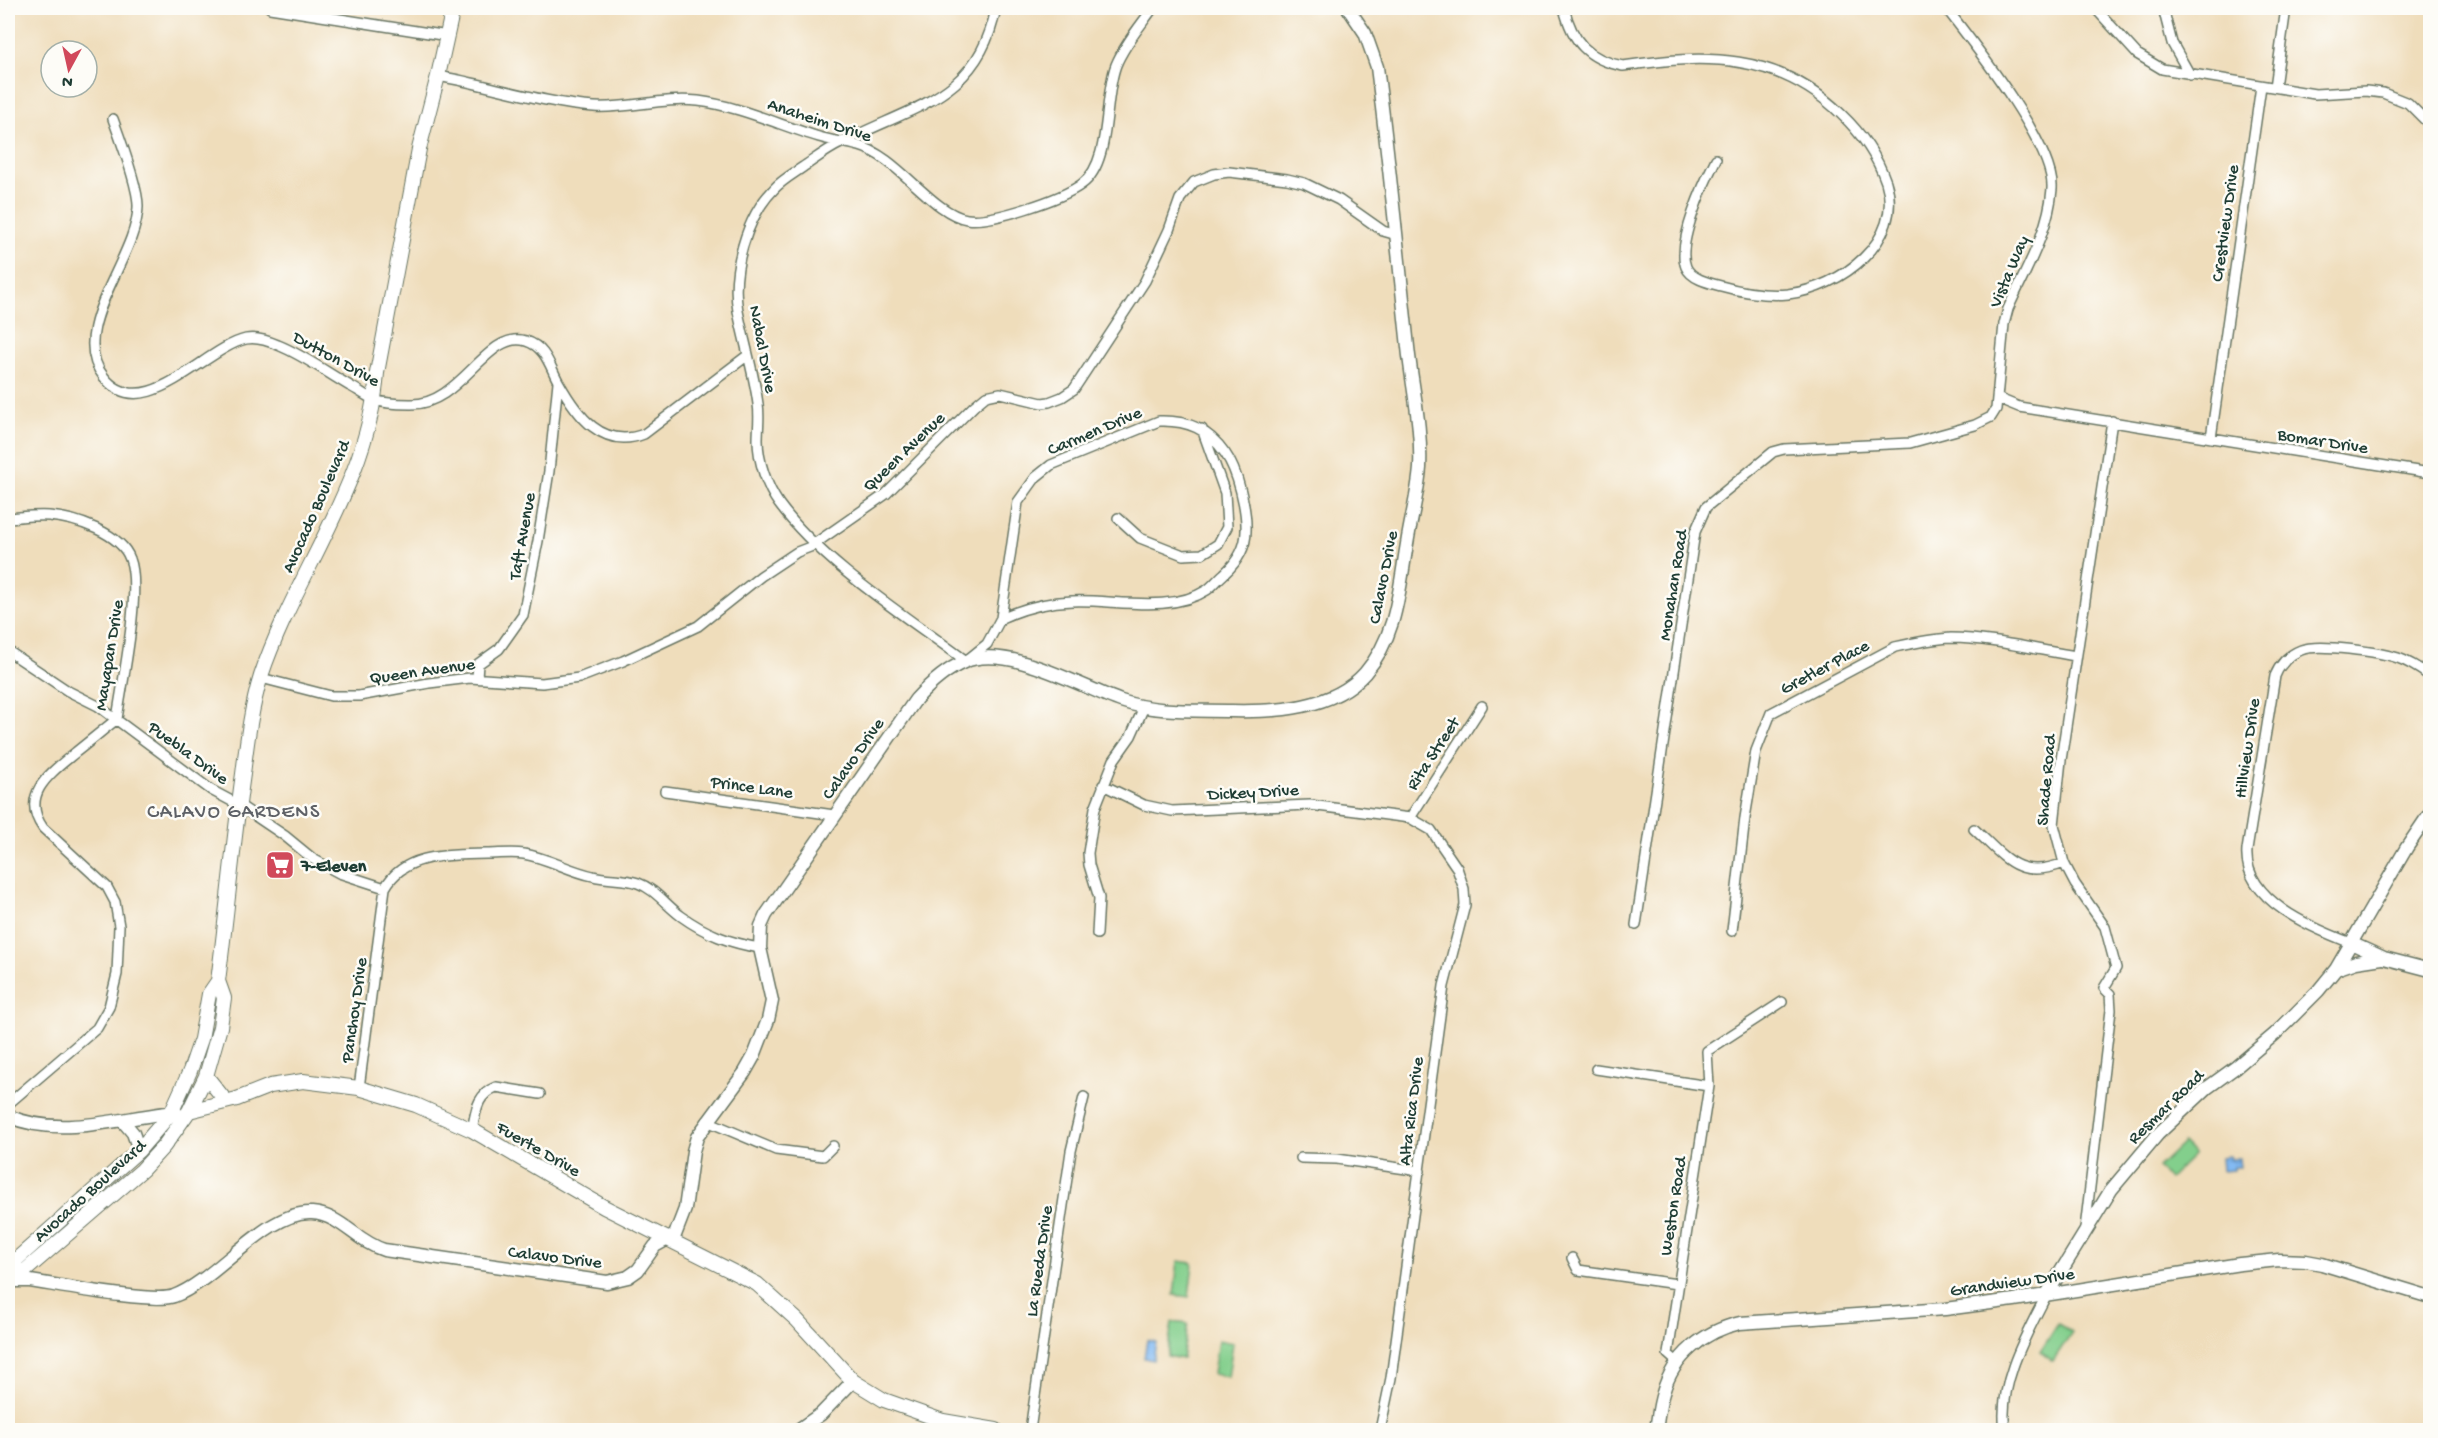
<svg xmlns="http://www.w3.org/2000/svg" width="2438" height="1438" viewBox="0 0 2438 1438" font-family="'Gochi Hand',sans-serif">
  <style>
    .pitch { fill: #83cf8c; stroke: #518660; stroke-width: 1.5 }
    .water { fill: url(#water-ripples); stroke: #517c94; stroke-width: 1.5 }
    .lines { fill: none; stroke-linecap: round; stroke-linejoin: round }
    .minor-casing { stroke: #687563; stroke-width: 12 }
    .tertiary-casing { stroke: #687563; stroke-width: 15 }
    .secondary-casing { stroke: #687563; stroke-width: 16 }
    .minor { stroke: #fff; stroke-width: 9 }
    .tertiary { stroke: #fff; stroke-width: 12 }
    .secondary { stroke: #fff; stroke-width: 14 }
    .labels { text-anchor: middle; stroke-width: 5; stroke-linejoin: round; paint-order: stroke }
    .street-label { font-size: 18px; fill: #1f3d34; stroke: #fdfcf7 }
    .poi-label { font-size: 18px; font-weight: bold; fill: #1f3d34; stroke: #fdfcf7; text-anchor: start }
    .neighbourhood-label { font-size: 20px; letter-spacing: 1.5px; fill: #5e6166; stroke: #fdfcf7 }
  </style>
  <defs>
    <pattern id="water-ripples" width="26" height="14" patternUnits="userSpaceOnUse" patternTransform="scale(1.5)"><rect width="26" height="14" fill="#83baf3"/><path d="M2 4q2-2 4 0t4 0M15 11q2-2 4 0t4 0" fill="none" stroke="#6b98c6"/></pattern>
  </defs>
  <rect width="100%" height="100%" fill="#fdfcf7"/>
  <filter id="ink" filterUnits="userSpaceOnUse"><feTurbulence type="fractalNoise" baseFrequency=".0167" numOctaves="2"/><feDisplacementMap in="SourceGraphic" scale="12" xChannelSelector="R" yChannelSelector="G"/><feConvolveMatrix kernelMatrix="1 2 1 2 8 2 1 2 1" color-interpolation-filters="sRGB"/></filter>
  <filter id="wash" filterUnits="userSpaceOnUse"><feTurbulence type="fractalNoise" baseFrequency=".008" numOctaves="4" result="noise"/><feDisplacementMap in="SourceGraphic" scale="24" xChannelSelector="R" yChannelSelector="G"/><feGaussianBlur stdDeviation="1.35" result="paint"/><feColorMatrix in="noise" values="0 0 0 0 0 0 0 0 0 0 0 0 0 0 0 0 0 1.4 0 .05"/><feComposite in="paint" operator="in"/></filter>
  <g filter="url(#wash)">
    <rect width="100%" height="100%" fill="#efddbb"/>
    <!-- pitch -->
    <path class="pitch" d="M2183,1143L2194,1154L2169,1179L2158,1167Z
      M1178,1261L1193,1263L1189,1297L1174,1295Z
      M1172,1322L1188,1324L1182,1359L1167,1356Z
      M2058,1324L2072,1332L2053,1361L2040,1352Z
      M1218,1340L1233,1343L1228,1377L1213,1374Z"/>
    <!-- water -->
    <path class="water" d="M2229,1156L2230,1159H2239L2240,1167H2233V1170L2222,1171L2221,1157Z
      M1147,1340L1156,1342L1153,1360L1144,1358Z"/>
  </g>
  <g filter="url(#ink)">
    <g class="lines">
      <!-- minor casing -->
      <g class="minor-casing">
        <path id="minor" d="M270,8L448,36
          M996,8C979,99 911,106 841,143C828,149 815,159 803,167C793,174 782,180 774,189C746,217 731,272 738,311C744,342 754,373 758,404C760,416 758,428 758,440C758,461 767,487 779,504C823,564 906,616 966,661L987,644L1001,618C1024,608 1047,602 1072,601C1113,599 1170,614 1207,590C1213,586 1218,579 1224,574C1236,563 1246,548 1246,531C1247,510 1238,471 1225,453C1208,429 1188,420 1159,421L1051,465L1036,477L1018,502L1001,618
          M1564,8C1572,41 1588,60 1623,66C1704,54 1778,52 1841,114C1860,132 1877,156 1886,182C1905,241 1840,288 1788,294C1766,296 1742,292 1721,286C1709,283 1691,279 1686,267C1676,243 1705,181 1716,159
          M1946,8C1973,43 2055,146 2052,189C2049,231 2025,271 2008,309L2004,324L1997,398L2019,407L2430,473
          M2095,8L2137,54L2162,69L2315,94L2366,91L2383,93L2408,103L2430,125
          M2163,8L2172,43L2190,75
          M438,76C490,85 542,103 594,107C628,109 663,97 698,101C739,106 779,125 819,137C832,141 846,142 859,146C897,156 933,214 967,219C991,223 1062,199 1082,184C1112,162 1103,98 1116,65C1124,45 1141,25 1153,8
          M2275,87L2286,8
          M113,119C120,138 139,189 138,207C137,258 66,330 104,377C143,427 205,348 246,339C256,337 269,341 278,345C303,355 326,372 350,386C358,390 366,396 374,400C383,403 400,404 410,404C461,406 487,329 526,341C546,347 550,367 559,383C577,415 602,450 644,434L748,355
          M2211,438L2261,86
          M8,518C21,517 35,515 49,516C75,518 121,533 130,559C142,589 122,683 117,719C103,730 90,741 76,752C52,772 19,794 43,828L107,887L115,902L119,926L117,974L109,1007L97,1028L8,1104
          M1118,518L1140,538L1183,555L1202,554L1218,544L1227,527L1225,493L1202,429
          M8,651L68,691L98,706L211,790L239,805L285,836L313,859L339,873L385,888
          M261,678L331,696H359L429,683L470,678L542,683L579,678L623,661L698,626L761,576L797,552L810,547L886,494L974,406L986,396L1000,393L1042,403L1049,402L1062,397L1074,389L1145,281L1169,230L1180,199L1194,182L1214,174L1229,172L1287,179L1304,183L1339,200L1383,231L1397,235
          M477,678L478,664L499,649L523,615L538,541L549,471L558,382
          M1103,785L1144,805L1172,811L1310,805L1410,818L1431,830L1457,868L1464,889L1465,905L1444,986L1391,1378L1380,1430
          M665,791L834,815
          M1410,818L1482,706
          M1974,829C2005,857 2018,881 2064,863
          M1636,925L1695,532L1706,507L1773,452L1784,449L1910,443L1975,425L1991,417L1996,409L1997,398
          M1732,931L1745,818L1756,751L1771,713L1895,647C1913,643 1932,639 1951,638C1989,638 2038,650 2076,656
          M1097,934L1099,898L1089,865L1088,853L1095,808L1114,760L1131,736L1144,707
          M2351,943C2312,928 2243,900 2247,850L2275,676C2280,664 2288,655 2301,650C2318,643 2379,652 2398,658C2410,662 2420,669 2430,676
          M1596,1069L1709,1086
          M359,1088L385,888C404,852 452,855 487,854C499,854 512,852 524,854C548,858 569,871 593,876C607,880 624,878 638,883C655,889 666,905 681,916C706,934 730,943 760,948
          M707,1121L776,1150L823,1156L833,1146
          M472,1130C476,1112 476,1095 496,1087L540,1094
          M1301,1158L1337,1159L1420,1171
          M2085,1229L2111,1010L2110,994L2104,988L2116,968L2105,927L2075,884L2064,863L2054,825L2061,760L2112,421
          M1572,1258L1578,1270L1677,1284
          M1677,1362L1668,1354L1709,1086L1707,1051L1782,1002
          M1030,1430L1071,1151L1084,1097
          M2005,1430C1998,1383 2026,1335 2047,1294"/>
      </g>
      <!-- tertiary casing -->
      <g class="tertiary-casing">
        <path id="tertiary" d="M2351,943L2384,958L2430,970
          M2336,969L2356,962L2382,958
          M8,1116C61,1139 121,1117 176,1112
          M122,1120L133,1133L139,1150
          M8,1281H30C57,1285 154,1304 174,1296C216,1281 267,1210 312,1213C341,1215 357,1242 384,1250L607,1282L628,1277L638,1270L655,1246L675,1235L685,1209L693,1151L697,1137L745,1072L754,1056L768,1020L772,1001L760,948L761,926L766,915L916,699C930,684 945,670 964,662C1007,643 1081,687 1121,701C1156,713 1195,710 1231,711C1276,712 1333,709 1365,673C1397,636 1399,590 1407,544C1411,518 1418,493 1420,468C1422,426 1412,387 1408,347C1398,253 1389,160 1377,67L1365,33L1348,8
          M2047,1294L2111,1190L2158,1134L2207,1088L2236,1067L2275,1034L2318,991L2336,969L2407,847L2430,813
          M798,1430L821,1414L853,1381
          M1656,1430C1658,1418 1659,1405 1663,1393C1673,1356 1704,1331 1740,1323L1945,1309L2014,1300L2240,1264L2279,1260L2306,1261L2322,1264L2430,1297"/>
      </g>
      <!-- secondary casing -->
      <g class="secondary-casing">
        <path id="secondary" d="M206,1076L225,1100
          M189,1111L237,1099L270,1086L303,1081L359,1088L416,1105L472,1130L604,1207L757,1284L797,1320L853,1381L884,1400L943,1421L996,1430
          M8,1267L139,1150L171,1113L190,1071L201,1039L209,994L218,981
          M8,1277L26,1270L142,1170L164,1146L189,1111L206,1076L220,1027L224,998L218,981C227,913 233,843 243,774C247,742 251,708 261,676C295,574 369,483 377,373L419,149L438,76L453,8"/>
      </g>
      <!-- minor -->
      <use href="#minor" class="minor"/>
      <!-- tertiary -->
      <use href="#tertiary" class="tertiary"/>
      <!-- secondary -->
      <use href="#secondary" class="secondary"/>
    </g>
  </g>
  <!-- icons -->
  <defs>
    <g id="supermarket-square" transform="scale(1.5)"><rect x="-9" y="-9" width="18" height="18" rx="4" fill="#d1495b" stroke="#fdfcf7"/><path d="M-6-5.5h2.5l.6 2H6L4.5 2H-2.5L-4.4-4H-6ZM-1.5 3.2a1.3 1.3 0 1 0 .1 0ZM3 3.2a1.3 1.3 0 1 0 .1 0Z" fill="#fff"/></g>
  </defs>
  <g fill-rule="evenodd">
    <use href="#supermarket-square" x="280" y="865"/>
  </g>
  <g class="labels">
    <!-- street labels -->
    <g class="street-label">
      <text transform="translate(820 119) rotate(18)" y="6">Anaheim Drive</text>
      <text transform="translate(2224 223) rotate(-82)" y="6">Crestview Drive</text>
      <text transform="translate(2008 271) rotate(-67)" y="6">Vista Way</text>
      <text transform="translate(764 349) rotate(79)" y="6">Nabal Drive</text>
      <text transform="translate(337 358) rotate(29)" y="6">Dutton Drive</text>
      <text transform="translate(1094 430) rotate(-23)" y="6">Carmen Drive</text>
      <text transform="translate(2323 440) rotate(9)" y="6">Bomar Drive</text>
      <text transform="translate(903 451) rotate(-44)" y="6">Queen Avenue</text>
      <text transform="translate(315 506) rotate(-66)" y="6">Avocado Boulevard</text>
      <text transform="translate(521 536) rotate(-80)" y="6">Taft Avenue</text>
      <text transform="translate(1382 577) rotate(-79)" y="6">Calavo Drive</text>
      <text transform="translate(1672 585) rotate(-81)" y="6">Monahan Road</text>
      <text transform="translate(108 655) rotate(-81)" y="6">Mayapan Drive</text>
      <text transform="translate(1824 666) rotate(-28)" y="6">Gretler Place</text>
      <text transform="translate(422 670) rotate(-8)" y="6">Queen Avenue</text>
      <text transform="translate(2246 748) rotate(-82)" y="6">Hillview Drive</text>
      <text transform="translate(189 752) rotate(36)" y="6">Puebla Drive</text>
      <text transform="translate(1432 753) rotate(-57)" y="6">Rita Street</text>
      <text transform="translate(852 758) rotate(-55)" y="6">Calavo Drive</text>
      <text transform="translate(2045 780) rotate(-85)" y="6">Shade Road</text>
      <text transform="translate(752 786) rotate(8)" y="6">Prince Lane</text>
      <text transform="translate(1253 791) rotate(-3)" y="6">Dickey Drive</text>
      <text transform="translate(353 1010) rotate(-82)" y="6">Panchoy Drive</text>
      <text transform="translate(2165 1106) rotate(-44)" y="6">Resmar Road</text>
      <text transform="translate(1410 1111) rotate(-83)" y="6">Alta Rica Drive</text>
      <text transform="translate(539 1148) rotate(30)" y="6">Fuerte Drive</text>
      <text transform="translate(89 1190) rotate(-42)" y="6">Avocado Boulevard</text>
      <text transform="translate(1672 1206) rotate(-81)" y="6">Weston Road</text>
      <text transform="translate(555 1256) rotate(7)" y="6">Calavo Drive</text>
      <text transform="translate(1038 1261) rotate(-82)" y="6">La Rueda Drive</text>
      <text transform="translate(2012 1281) rotate(-8)" y="6">Grandview Drive</text>
    </g>
    <!-- poi labels -->
    <g class="poi-label">
      <text x="301" y="871">7-Eleven</text>
    </g>
    <!-- neighbourhood labels -->
    <g class="neighbourhood-label">
      <text x="234" y="817">CALAVO GARDENS</text>
    </g>
  </g>
  <!-- margin -->
  <rect width="2438" height="1438" fill="none" stroke="#fdfcf7" stroke-width="30"/>
  <!-- north arrow -->
  <g transform="translate(69 69) rotate(188)"><circle r="28" fill="#fdfcf7" stroke="#a4b0a9" stroke-width="1.5"/>
  <path d="M0-4.5L10 22L0 15L-10 22Z" fill="#d1495b"/>
  <text y="-9" font-size="16" font-weight="bold" text-anchor="middle" fill="#1f3d34">N</text>
  </g>
</svg>
